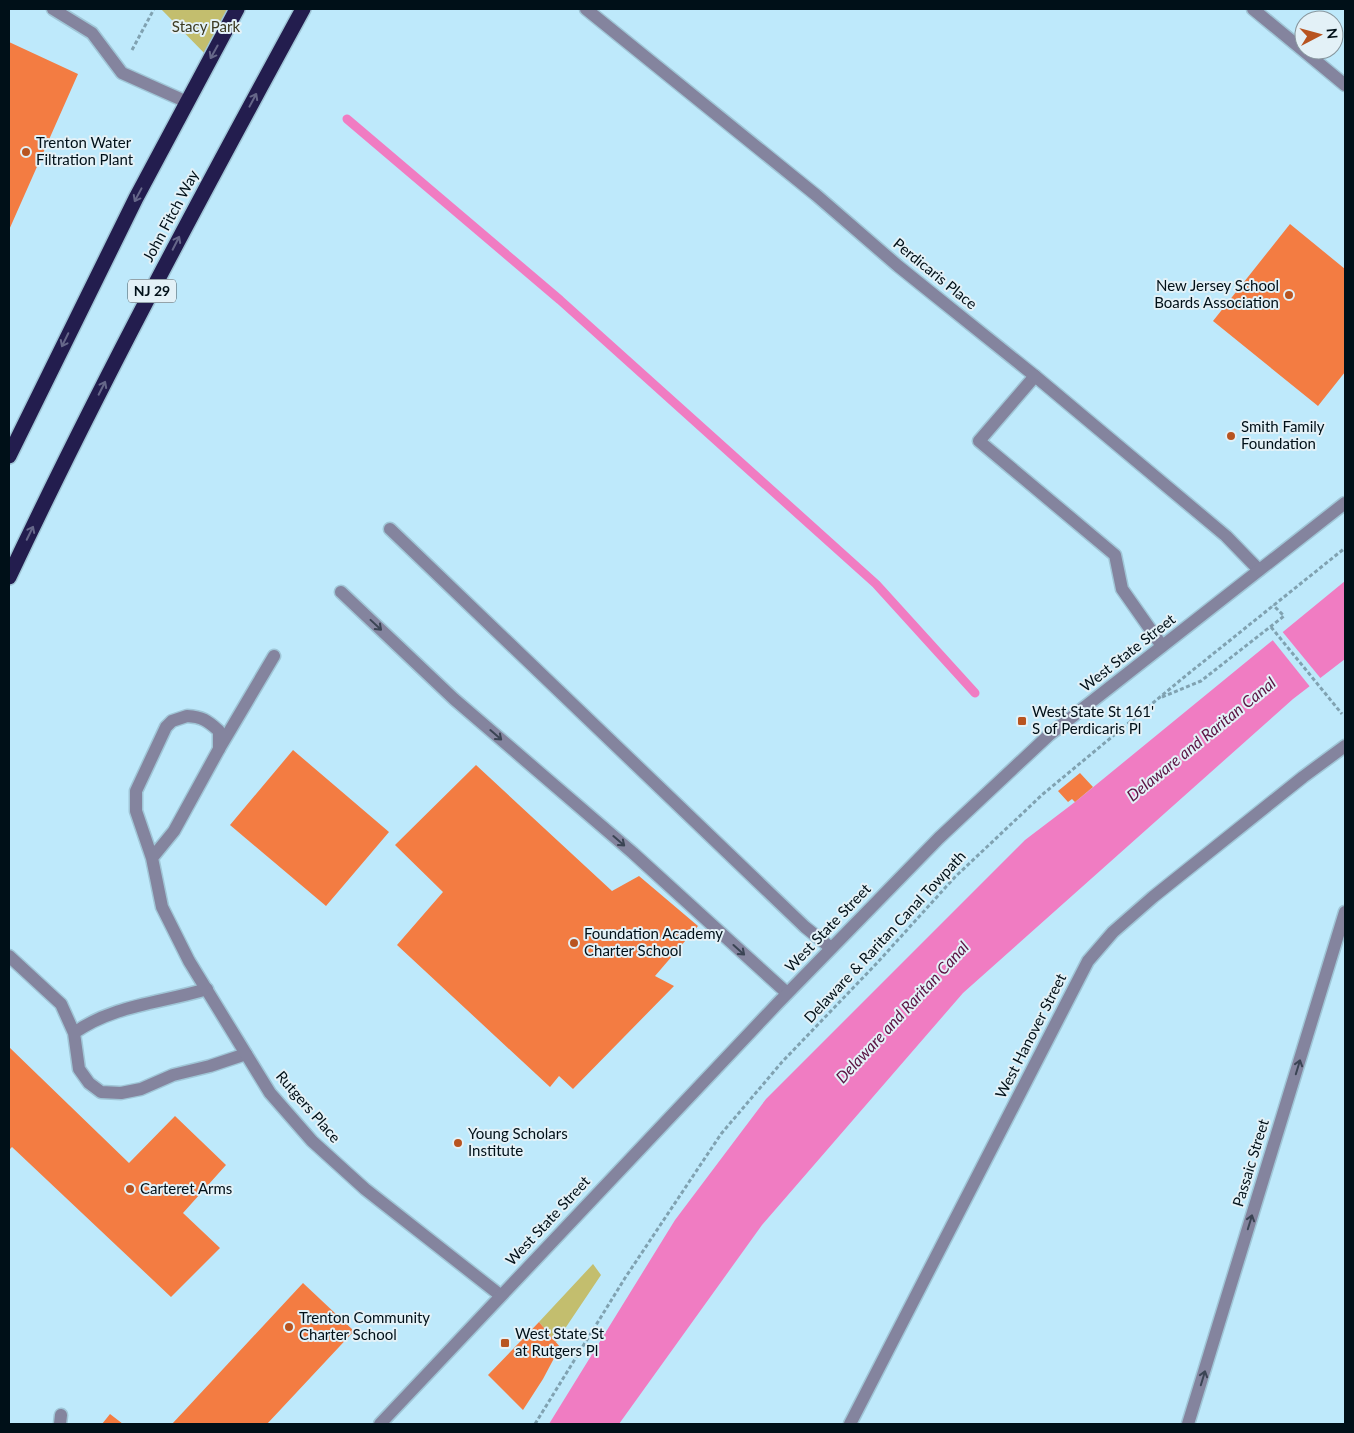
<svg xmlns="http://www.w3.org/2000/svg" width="1354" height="1433" viewBox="0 0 1354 1433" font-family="Lato,sans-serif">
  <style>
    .green { fill: #c3be6e }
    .water { fill: #f07cc2 }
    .pier { fill: #bee9fb }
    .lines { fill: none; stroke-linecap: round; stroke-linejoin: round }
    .stream { stroke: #f07cc2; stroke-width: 9 }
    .building { fill: #f37c42 }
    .service-casing { stroke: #a0c6d7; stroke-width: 15 }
    .minor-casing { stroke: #a0c6d7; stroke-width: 15 }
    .tertiary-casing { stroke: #a0c6d7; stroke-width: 15 }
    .motorway-casing { stroke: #a0c6d7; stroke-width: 18 }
    .path { stroke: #80a2b1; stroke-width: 3; stroke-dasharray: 4 2.5; stroke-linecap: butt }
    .service { stroke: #84849e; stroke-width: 12 }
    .minor { stroke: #84849e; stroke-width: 12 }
    .tertiary { stroke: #84849e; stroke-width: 12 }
    .motorway { stroke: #231d4e; stroke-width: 15 }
    .oneway { stroke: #666789 }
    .oneway2 { stroke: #3b4454 }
    .poi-dot { fill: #b85420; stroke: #e3f1f7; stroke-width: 2 }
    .labels { text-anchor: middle; stroke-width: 4; stroke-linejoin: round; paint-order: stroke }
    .shield { fill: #e3f1f7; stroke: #44545b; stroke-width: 1 }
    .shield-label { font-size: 14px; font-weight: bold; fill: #001018 }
    .park-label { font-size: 15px; fill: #3d3b23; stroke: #e3f1f7 }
    .poi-label { font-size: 15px; fill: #001018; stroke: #e3f1f7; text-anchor: start }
    .street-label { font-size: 15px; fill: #001018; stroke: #e3f1f7 }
    .water-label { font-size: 16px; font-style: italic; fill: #5a1242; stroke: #e3f1f7 }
  </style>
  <rect width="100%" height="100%" fill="#bee9fb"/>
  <!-- green -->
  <path class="green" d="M161,9H237L210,59Z
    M593,1264L601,1275L556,1342L539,1322Z"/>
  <!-- water -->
  <path class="water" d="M1345,581V659L1293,699L963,993L762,1225L619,1424H549L675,1220L766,1099L1025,840L1075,802Z"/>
  <!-- pier -->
  <path class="pier" d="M1281,630L1322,680L1311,688L1271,638Z"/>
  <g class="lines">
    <!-- stream -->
    <path class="stream" d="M347,119L560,300L876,584L975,693"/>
  </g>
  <!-- building -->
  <path class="building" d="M9,42L78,74L9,230Z
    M1290,224L1345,269V372L1318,406L1213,321Z
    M293,750L389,832L326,906L230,825Z
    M476,765L612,891L639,876L698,926L655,976L674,986L573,1089L559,1076L550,1087L397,945L443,892L395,845Z
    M1080,773L1093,787L1075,802L1072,799L1068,802L1058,791Z
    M9,1047L129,1163L175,1116L226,1165L183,1213L220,1248L171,1297L12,1147L9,1150Z
    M303,1283L354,1331L267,1424H172Z
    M539,1322L560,1347L543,1379L523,1410L488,1375Z
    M110,1414L123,1424H102Z"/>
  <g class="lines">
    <!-- service casing -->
    <g class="service-casing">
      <path id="service" d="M53,9L92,33L122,73L187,102
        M1035,376L979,441L1115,555L1122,589L1162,646
        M390,529L805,927L831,948
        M341,592L454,699L633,853L787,993
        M219,749L274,656
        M9,956L61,1004L74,1033
        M207,989C161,1003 113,1005 74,1033L79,1069L89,1083L101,1092L121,1093L141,1089L173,1075L210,1066L246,1054
        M60,1424L61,1415"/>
    </g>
    <!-- minor casing -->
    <g class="minor-casing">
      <path id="minor" d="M586,9L816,195L898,266L1035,376L1226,536L1259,570
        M1253,9L1345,85
        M187,716C202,717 207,720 219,731V749L174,831L152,858L136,811V791L166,727L172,721Z
        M152,858L162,907L189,961L270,1093L312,1141L365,1189L500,1295
        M850,1424L1088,961L1113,932L1153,897L1303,777L1345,746
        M1188,1424L1345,912"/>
    </g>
    <!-- tertiary casing -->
    <g class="tertiary-casing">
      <path id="tertiary" d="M380,1424L777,1004L939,838L1049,735L1345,503"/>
    </g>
    <!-- motorway casing -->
    <g class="motorway-casing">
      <path id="motorway" d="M9,456L136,198L237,9
        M9,577C100,384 201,196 303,9"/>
    </g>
    <!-- path -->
    <path class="path" d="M132,50L154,9
      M1271,627L1342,714
      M1162,697L1201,681L1284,616L1273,605
      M535,1424L625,1278L721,1134L782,1062L877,963L955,877L1043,794L1183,678L1345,548"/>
    <!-- service -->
    <use href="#service" class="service"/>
    <!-- minor -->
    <use href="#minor" class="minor"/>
    <!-- tertiary -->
    <use href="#tertiary" class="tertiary"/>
    <!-- motorway -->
    <use href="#motorway" class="motorway"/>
  </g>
  <!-- one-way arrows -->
  <defs><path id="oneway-shaft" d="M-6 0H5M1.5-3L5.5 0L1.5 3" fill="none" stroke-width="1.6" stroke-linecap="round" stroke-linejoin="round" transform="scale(1.25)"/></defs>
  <g class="oneway">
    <use href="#oneway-shaft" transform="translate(214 52) rotate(119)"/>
    <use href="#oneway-shaft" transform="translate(253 100) rotate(-62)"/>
    <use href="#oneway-shaft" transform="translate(138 195) rotate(118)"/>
    <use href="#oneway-shaft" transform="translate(176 243) rotate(-63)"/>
    <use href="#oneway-shaft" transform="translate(65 340) rotate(116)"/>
    <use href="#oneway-shaft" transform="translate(102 388) rotate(-63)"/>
    <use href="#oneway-shaft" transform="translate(30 533) rotate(-64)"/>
  </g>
  <g class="oneway2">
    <use href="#oneway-shaft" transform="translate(376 625) rotate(43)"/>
    <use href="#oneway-shaft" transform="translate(496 735) rotate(41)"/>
    <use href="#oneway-shaft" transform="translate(619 841) rotate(41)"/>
    <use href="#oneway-shaft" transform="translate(739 950) rotate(42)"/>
    <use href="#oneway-shaft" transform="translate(1298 1067) rotate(-73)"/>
    <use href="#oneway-shaft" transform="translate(1250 1222) rotate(-73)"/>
    <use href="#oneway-shaft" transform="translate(1203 1378) rotate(-73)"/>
  </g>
  <!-- markers -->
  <g class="poi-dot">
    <circle cx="26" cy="152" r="5"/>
    <circle cx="1289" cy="295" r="5"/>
    <circle cx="1231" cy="436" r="5"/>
    <rect x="1017" y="716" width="10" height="10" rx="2.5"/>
    <circle cx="574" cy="943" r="5"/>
    <circle cx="458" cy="1143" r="5"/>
    <circle cx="130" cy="1189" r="5"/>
    <circle cx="289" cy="1327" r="5"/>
    <rect x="500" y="1338" width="10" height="10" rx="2.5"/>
  </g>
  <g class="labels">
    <!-- shield labels -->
    <rect class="shield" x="128" y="279.5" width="48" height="23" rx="4"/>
    <g class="shield-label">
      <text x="152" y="296">NJ 29</text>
    </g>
    <!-- park labels -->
    <g class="park-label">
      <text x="206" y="32">Stacy Park</text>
    </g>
    <!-- poi labels -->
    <g class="poi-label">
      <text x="36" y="148">Trenton Water<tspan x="36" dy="17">Filtration Plant</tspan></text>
      <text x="1279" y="291" text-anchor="end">New Jersey School<tspan x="1279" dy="17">Boards Association</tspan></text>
      <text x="1241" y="432">Smith Family<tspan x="1241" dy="17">Foundation</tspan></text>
      <text x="1032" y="717">West State St 161'<tspan x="1032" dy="17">S of Perdicaris Pl</tspan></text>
      <text x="584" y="939">Foundation Academy<tspan x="584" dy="17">Charter School</tspan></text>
      <text x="468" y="1139">Young Scholars<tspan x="468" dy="17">Institute</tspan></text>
      <text x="140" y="1194">Carteret Arms</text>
      <text x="299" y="1323">Trenton Community<tspan x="299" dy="17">Charter School</tspan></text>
      <text x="515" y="1339">West State St<tspan x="515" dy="17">at Rutgers Pl</tspan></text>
    </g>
    <!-- street labels -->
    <g class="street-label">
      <text transform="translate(171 216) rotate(-62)" y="5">John Fitch Way</text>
      <text transform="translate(935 274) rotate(39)" y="5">Perdicaris Place</text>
      <text transform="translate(1128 653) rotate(-38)" y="5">West State Street</text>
      <text transform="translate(828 928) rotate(-46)" y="5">West State Street</text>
      <text transform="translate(885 937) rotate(-47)" y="5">Delaware &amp; Raritan Canal Towpath</text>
      <text transform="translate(1031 1036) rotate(-63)" y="5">West Hanover Street</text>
      <text transform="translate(308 1107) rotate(49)" y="5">Rutgers Place</text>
      <text transform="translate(1251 1163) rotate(-73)" y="5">Passaic Street</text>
      <text transform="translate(548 1221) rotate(-47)" y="5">West State Street</text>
    </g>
    <!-- water labels -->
    <g class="water-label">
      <text transform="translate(1201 739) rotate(-39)" y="6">Delaware and Raritan Canal</text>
      <text transform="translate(902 1012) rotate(-47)" y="6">Delaware and Raritan Canal</text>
    </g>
  </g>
  <!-- border -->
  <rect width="1354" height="1433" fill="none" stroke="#001018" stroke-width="20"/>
  <!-- north arrow -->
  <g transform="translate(1319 35) rotate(84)"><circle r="24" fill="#e3f1f7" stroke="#88979e"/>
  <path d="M0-4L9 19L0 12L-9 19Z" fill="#b85420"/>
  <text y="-8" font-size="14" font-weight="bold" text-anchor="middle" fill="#001018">N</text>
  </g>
</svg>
